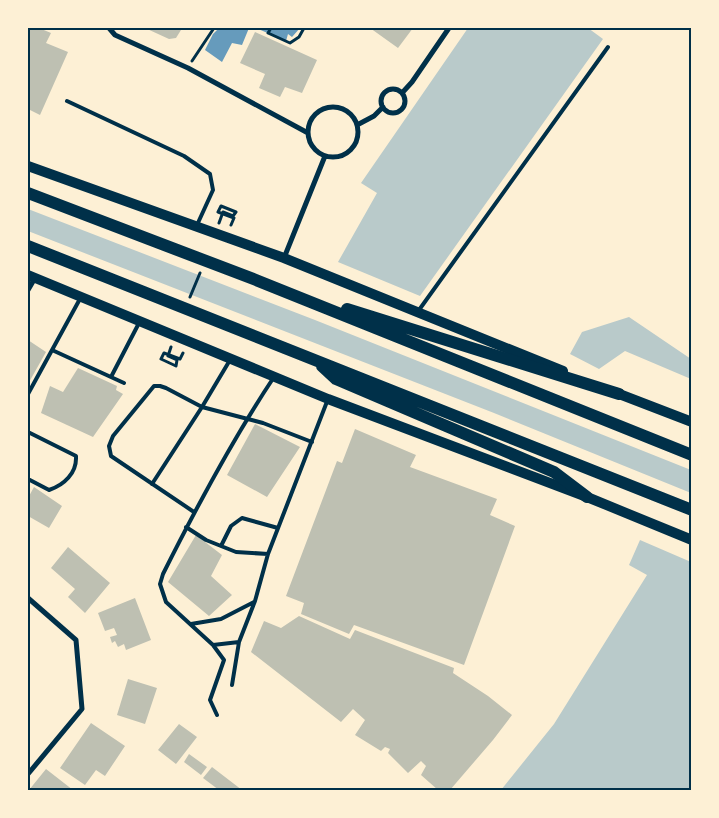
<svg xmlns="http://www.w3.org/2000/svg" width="719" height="818" viewBox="0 0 719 818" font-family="'PT Sans',sans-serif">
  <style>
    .green { fill: #b9caca }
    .water { fill: #669bbc }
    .building { fill: #bec0b2 }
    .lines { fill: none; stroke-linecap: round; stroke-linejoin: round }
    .path { stroke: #003049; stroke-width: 3 }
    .service { stroke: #003049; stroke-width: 4 }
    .minor { stroke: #003049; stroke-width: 5 }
    .secondary { stroke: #003049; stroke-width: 10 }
    .primary { stroke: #003049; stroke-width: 12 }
    .neatline { fill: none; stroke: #003049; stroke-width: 2 }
  </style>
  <rect width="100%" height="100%" fill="#fdf0d5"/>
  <!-- green -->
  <path class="green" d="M468,28H588L603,39L420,296L338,262L377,193L361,183Z
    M28,209L315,320L691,470V493L494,413L28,231Z
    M629,317L691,359V379L625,351L599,369L570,354L582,332Z
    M640,540L691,562V790H501L554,724L647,575L629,565Z"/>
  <!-- water -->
  <path class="water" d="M219,28H249L242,45L232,43L222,62L205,50L213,34Z
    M256,28H300L292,37L288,34L286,41Z"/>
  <!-- building -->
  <path class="building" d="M28,28H39L51,33L46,43L68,52L40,115L28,109Z
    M145,28H181V30L176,38L169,39Z
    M370,28H413L398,48Z
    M255,32L317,60L302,93L285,87L280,97L259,88L265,74L240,63Z
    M28,340L46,352L28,384Z
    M78,368L117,386L116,390L123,394L93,437L41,413L50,386L63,392Z
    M255,424L300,447L267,497L227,475Z
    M355,429L416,455L410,467L497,499L490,515L515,526L464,665L354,625L349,634L301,614L304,603L286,596L337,461L342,463Z
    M34,487L62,506L49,528L28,516V498Z
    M196,535L222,555L211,576L232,595L209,616L168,582Z
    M68,547L110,583L85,613L68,597L75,589L51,568Z
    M135,598L151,640L126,650L124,644L118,647L115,641L112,643L110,637L117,635L114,628L105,631L98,613Z
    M299,616L350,639L355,630L454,668L453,673L488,696L512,715L493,740L450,790H438L421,775L426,766L421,761L408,773L388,753L390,749L385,747L381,751L355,735L365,720L353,709L341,722L251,652L264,621L281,628Z
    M128,679L157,688L145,724L117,715Z
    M91,723L125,746L105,776L96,770L85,785L60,768Z
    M179,724L197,737L176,764L158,750Z
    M189,754L207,767L201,775L184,762Z
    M212,767L242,790H219L203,778Z
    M46,769L73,790H29Z"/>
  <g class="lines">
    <!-- path -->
    <path class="path" d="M271,28L268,33L290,43L299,37L304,28
      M192,61L214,28
      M219,223L223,212L233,216L236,212L221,206L218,212L234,218L231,225
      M190,297L200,273
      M171,347L168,356L177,360L176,366L161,359L164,353L180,359L183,353"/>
    <!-- service -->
    <path class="service" d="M67,101L184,156L210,174L213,190L197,225
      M419,310L608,47
      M52,350L124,383
      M111,377L139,323
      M28,394L81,297
      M28,432L76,456C77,473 64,485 49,490L28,479
      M152,484L202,407L230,360
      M194,512L111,456L109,446L113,436L154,386H160L166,388L202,407L263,423L312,442
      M186,527L206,540L221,546L231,526L242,518L278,528
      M221,546L236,552L268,554
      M191,624L221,619L254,602
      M213,645L239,642
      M232,685L239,642L255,601L268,554L328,399
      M217,715L210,700L224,660L213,645L166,602L160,584L163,574C197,506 232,440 274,377"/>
    <!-- minor -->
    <path class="minor" d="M109,28L115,35L188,68L308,133
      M381 101a12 12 0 1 1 24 0a12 12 0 1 1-24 0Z
      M402,93L412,82L449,28
      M308 132a25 25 0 1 1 50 0a25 25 0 1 1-50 0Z
      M357,125L374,116L383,107
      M284,258L325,156
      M28,290L35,278
      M28,598L76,640L82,709L28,774"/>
    <!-- secondary -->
    <path class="secondary" d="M28,166L284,258L563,371
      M28,275L328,399L587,497L692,540
      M614,392L692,422"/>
    <!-- primary -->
    <path class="primary" d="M28,193L256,280L692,455
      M28,246L692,510
      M347,309L619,394
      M322,366L336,379L554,472L587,497"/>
  </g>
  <!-- border -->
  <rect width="719" height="818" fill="none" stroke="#fdf0d5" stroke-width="58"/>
  <rect x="29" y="29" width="661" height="760" class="neatline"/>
</svg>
